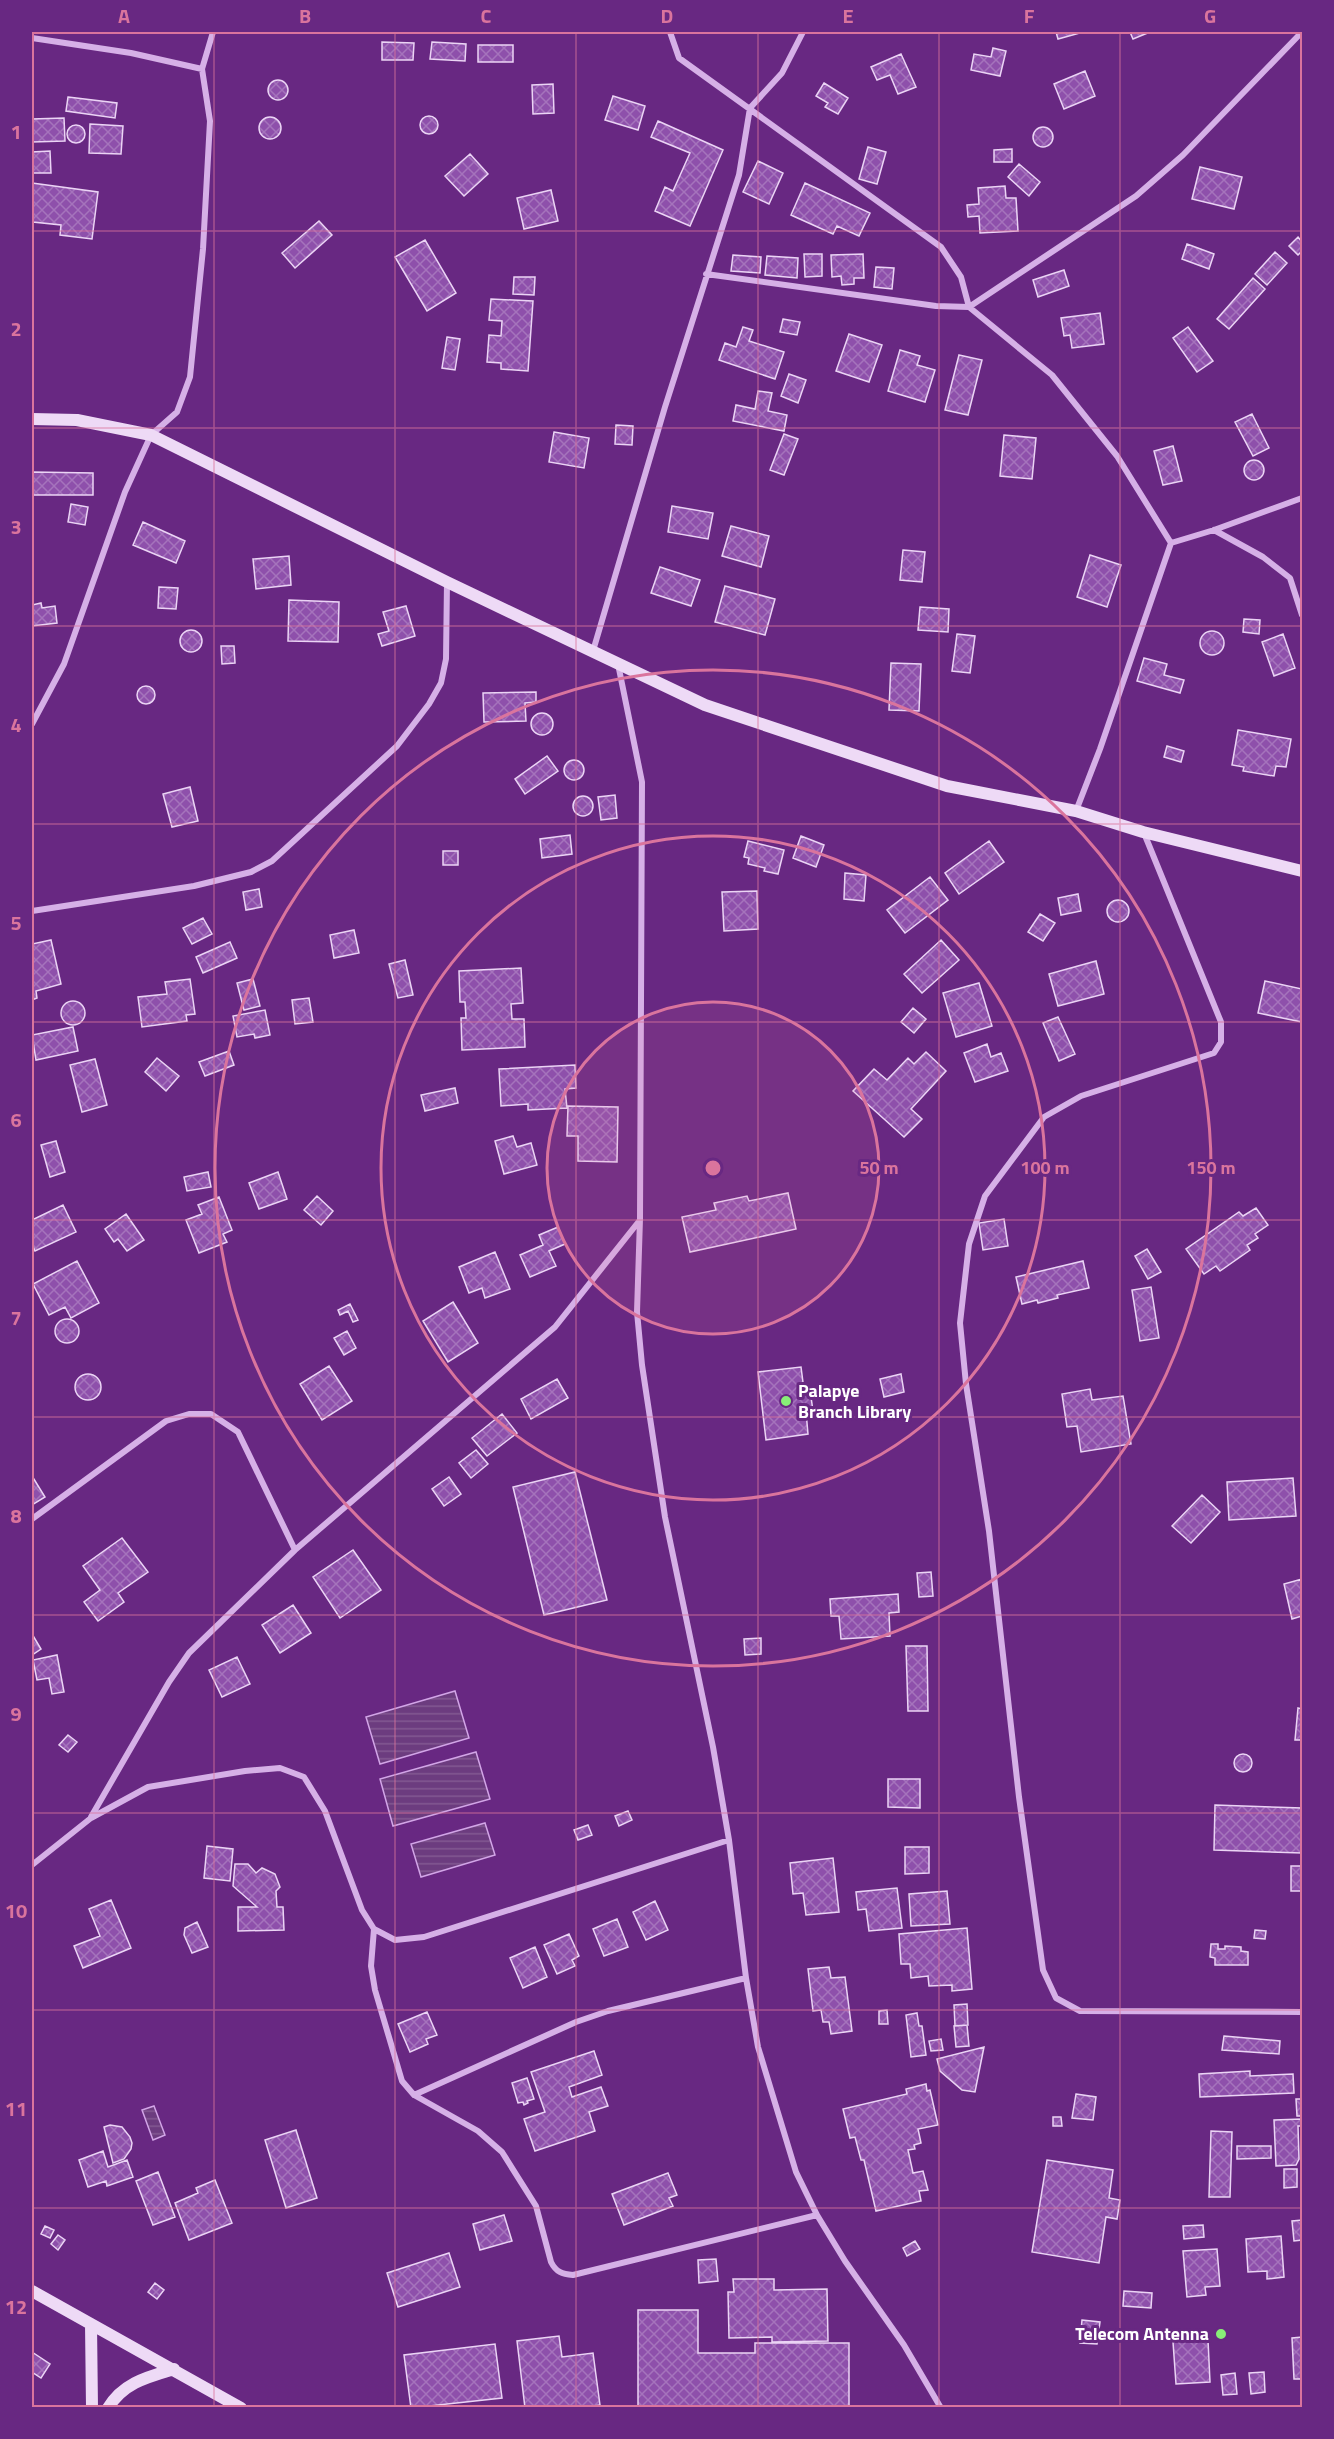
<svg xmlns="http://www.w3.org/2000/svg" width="1334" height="2439" viewBox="0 0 1334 2439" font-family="'Titillium Web',sans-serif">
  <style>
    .water { fill: url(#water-rules); stroke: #d2a5e7; stroke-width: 1.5 }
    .building { fill: url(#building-cross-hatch); stroke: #ebd4f5; stroke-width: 1.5 }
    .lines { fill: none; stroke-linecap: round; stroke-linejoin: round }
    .street { stroke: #d6b0e7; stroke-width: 6 }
    .secondary { stroke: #eedaf6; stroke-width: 12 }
    .grid { fill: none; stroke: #da749d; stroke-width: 1.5; stroke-opacity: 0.55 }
    .ring { fill: none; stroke: #da749d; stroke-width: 3 }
    .poi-dot { fill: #8e7; stroke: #682882; stroke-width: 2 }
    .labels { text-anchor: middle; stroke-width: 6; stroke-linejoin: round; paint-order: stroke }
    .poi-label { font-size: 18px; font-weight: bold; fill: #fff; stroke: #682882; text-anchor: start }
    .centre { fill: #da749d; stroke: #682882; stroke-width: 3 }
    .ring-label { font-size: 18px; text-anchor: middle; font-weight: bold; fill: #da749d; stroke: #682882; stroke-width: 6; stroke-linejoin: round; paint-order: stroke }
    .neatline { fill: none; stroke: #da749d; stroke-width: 2 }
    .grid-label { font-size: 20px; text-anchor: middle; font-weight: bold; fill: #da749d }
  </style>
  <defs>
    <pattern id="water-rules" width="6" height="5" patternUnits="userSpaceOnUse" patternTransform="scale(1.5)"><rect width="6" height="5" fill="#6c3c7f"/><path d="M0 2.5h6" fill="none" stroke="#825992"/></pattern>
    <pattern id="building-cross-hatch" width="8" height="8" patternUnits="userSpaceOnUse" patternTransform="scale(1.5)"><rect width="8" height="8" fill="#8e50ab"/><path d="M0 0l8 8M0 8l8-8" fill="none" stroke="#a573bc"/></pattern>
  </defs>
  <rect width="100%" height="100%" fill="#682882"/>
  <!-- water -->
  <path class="water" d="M455,1691L469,1738L380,1764L366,1717Z
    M476,1752L490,1799L393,1826L380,1779Z
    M485,1823L495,1855L421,1877L411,1844Z
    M154,2106L165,2135L153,2140L142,2110Z"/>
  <!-- building -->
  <path class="building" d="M1056,32H1080V33L1058,39Z
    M1130,32H1150L1133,39Z
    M382,42L414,43L413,60H382Z
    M432,42L466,44L465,61L430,59Z
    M478,45H513V62H478Z
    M993,48L1006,51L1000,76L971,70L974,54L991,57Z
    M901,54L916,87L898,94L890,75L877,80L871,67Z
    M1085,71L1095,96L1064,109L1054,84Z
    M268 90a10 10 0 1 1 20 0a10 10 0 1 1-20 0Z
    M824,83L848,98L838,114L825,107L828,103L816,96Z
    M553,84L554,113L533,114L532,85Z
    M613,96L645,106L638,130L605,120Z
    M68,97L117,103L115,118L66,111Z
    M420 125a9 9 0 1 1 18 0a9 9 0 1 1-18 0Z
    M259 128a11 11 0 1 1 22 0a11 11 0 1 1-22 0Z
    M64,118L65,141L32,142V119Z
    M658,121L723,150L690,226L655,211L665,187L673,191L690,153L651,137Z
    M90,124L123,126L121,154L89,153Z
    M67 134a9 9 0 1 1 18 0a9 9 0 1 1-18 0Z
    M1033 137a10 10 0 1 1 20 0a10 10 0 1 1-20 0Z
    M868,147L886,152L877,184L859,179Z
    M1012,149V162H994V150Z
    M50,151L51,173H32V152Z
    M470,154L488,174L464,196L445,176Z
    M758,161L783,173L769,204L743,192Z
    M1019,164L1040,182L1029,196L1008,177Z
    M1200,167L1242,177L1234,209L1192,199Z
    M32,183L98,192L92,239L60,235L61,225L33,222Z
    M805,183L870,213L859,236L837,226L833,234L791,215Z
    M1005,186L1006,198H1016L1018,231L980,233L979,216L968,217L967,205L979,204L978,188Z
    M551,190L558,221L524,229L517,198Z
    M319,221L332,235L295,268L282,253Z
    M1298,237L1302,242V251L1298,255L1289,246Z
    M425,240L456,293L427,311L395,257Z
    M1187,244L1214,254L1209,269L1182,259Z
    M1275,252L1287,263L1267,285L1255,274Z
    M804,254H822V276L805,277Z
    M863,254L864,278H854V284L842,285L841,276L832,277L831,255Z
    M733,255L761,257L760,273L731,271Z
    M767,256L798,258L797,278L765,275Z
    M876,267L894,268L892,289L874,287Z
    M1064,270L1069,286L1038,297L1033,280Z
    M514,277H535L534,295L513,294Z
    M1253,278L1265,289L1229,329L1217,319Z
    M491,299L533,301L528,371L501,369V363L487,362L489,335L501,336L502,321L489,320Z
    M1100,313L1104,344L1072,348L1070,335L1064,336L1061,318Z
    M783,319L800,322L797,335L780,332Z
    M743,327L753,330L749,341L784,352L775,379L719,360L725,343L736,347Z
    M1188,327L1213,361L1197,372L1173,338Z
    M849,334L882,345L869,382L836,371Z
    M447,337L460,339L455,370L442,368Z
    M900,350L920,356L917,365L935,370L925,402L888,391Z
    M959,355L982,360L968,415L945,410Z
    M789,374L806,380L798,403L781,396Z
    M758,391L772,393L768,411L787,415L784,431L733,421L736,405L755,409Z
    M1252,414L1269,448L1253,456L1235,422Z
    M616,425L633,426L632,445L615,444Z
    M554,432L589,438L584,468L549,462Z
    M784,434L798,439L784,475L770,470Z
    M1004,435L1036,438L1032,479L1000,476Z
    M1173,446L1182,481L1163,485L1154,451Z
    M1244 470a10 10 0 1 1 20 0a10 10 0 1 1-20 0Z
    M32,472L93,473V495H32Z
    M71,504L88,507L85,525L68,522Z
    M672,506L713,513L708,539L668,532Z
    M143,522L185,541L176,563L133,545Z
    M731,526L769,536L761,567L722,556Z
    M903,550L925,552L922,582L900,580Z
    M1090,555L1121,565L1107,607L1077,597Z
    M289,556L291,585L256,589L253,559Z
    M660,567L700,580L691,606L651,593Z
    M725,586L775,599L765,635L715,622Z
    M159,587L178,588L176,609L158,608Z
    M289,600L339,602L338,642L288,641Z
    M41,603L42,608L55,606L57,623L32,626V605Z
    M406,606L415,636L382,646L378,634L389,631L383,612Z
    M920,607L949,609L948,632L918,630Z
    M1244,619L1260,620L1259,634L1243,632Z
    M180 641a11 11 0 1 1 22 0a11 11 0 1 1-22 0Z
    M1200 643a12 12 0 1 1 24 0a12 12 0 1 1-24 0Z
    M957,634L975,636L970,673L952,671Z
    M1283,634L1295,668L1274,676L1262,642Z
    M221,646H234L235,663L222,664Z
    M1144,658L1167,664L1164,675L1184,680L1180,693L1137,681Z
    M891,663L921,664L919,711L889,710Z
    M137 695a9 9 0 1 1 18 0a9 9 0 1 1-18 0Z
    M536,692V702L525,703L526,721L484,722L483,693Z
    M531 724a11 11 0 1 1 22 0a11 11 0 1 1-22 0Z
    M1238,730L1291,739L1286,767L1276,766L1274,776L1243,771L1244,767L1232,765Z
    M1167,746L1184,751L1181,762L1164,757Z
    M547,756L558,771L525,794L515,779Z
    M564 770a10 10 0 1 1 20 0a10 10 0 1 1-20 0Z
    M190,787L198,821L172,827L163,794Z
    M615,795L617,818L601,820L598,797Z
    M573 806a10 10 0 1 1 20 0a10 10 0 1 1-20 0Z
    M570,835L572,854L542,858L540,839Z
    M801,836L824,845L816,867L793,858Z
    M748,841L784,850L778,874L764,871L765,868L748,864L749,858L744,857Z
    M989,841L1004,862L959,894L945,873Z
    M443,851H458V865H443Z
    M845,873L866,875L864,901L844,899Z
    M930,877L948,900L905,933L887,910Z
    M259,889L262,907L246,910L243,892Z
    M757,891L758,929L724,931L722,892Z
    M1078,894L1081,911L1061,915L1058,898Z
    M1107 911a11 11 0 1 1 22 0a11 11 0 1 1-22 0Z
    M1040,914L1055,923L1043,941L1028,932Z
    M203,918L212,934L192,944L183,928Z
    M354,930L359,953L334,958L330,935Z
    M51,940L61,984L36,991L37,998L32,1000V944Z
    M941,940L959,960L922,993L904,974Z
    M230,942L237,958L203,973L196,957Z
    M405,960L413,995L398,998L389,964Z
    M1096,961L1104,994L1058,1006L1049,974Z
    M521,968L523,1003L511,1004L512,1019H524L525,1047L462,1050L461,1018H466L465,1002H460L459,971Z
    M190,979L195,1014L186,1015L187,1021L142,1027L138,997L167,994L165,982Z
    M253,979L260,1006L244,1010L237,983Z
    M1265,981L1302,989V1022L1258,1013Z
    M979,983L992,1026L956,1037L943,993Z
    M309,998L313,1022L295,1024L292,1000Z
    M61 1013a12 12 0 1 1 24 0a12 12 0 1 1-24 0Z
    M913,1008L926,1019L914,1033L901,1022Z
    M265,1010L270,1035L255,1038L254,1034L237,1037L233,1016Z
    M1058,1017L1075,1054L1059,1061L1043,1023Z
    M73,1027L78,1051L36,1060L32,1035Z
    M987,1044L991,1057L1001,1053L1008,1071L975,1082L964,1053Z
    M229,1051L234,1065L205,1076L199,1062Z
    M926,1052L946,1071L911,1109L922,1119L904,1137L853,1091L874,1069L887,1080L908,1058L914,1064Z
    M157,1058L179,1076L166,1091L145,1072Z
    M95,1059L107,1105L82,1112L70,1065Z
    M575,1065L576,1088L565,1089L567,1108L528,1110V1104L501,1106L499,1069Z
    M455,1088L458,1103L425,1111L421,1095Z
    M568,1106L618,1107L617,1162L578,1161V1136H567Z
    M513,1136L517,1147L531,1143L537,1165L504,1174L495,1141Z
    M56,1141L65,1172L50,1177L41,1145Z
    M208,1172L211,1187L187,1191L184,1177Z
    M278,1172L287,1199L259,1209L249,1183Z
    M788,1193L796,1229L690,1252L682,1217L716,1210L714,1203L747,1196L749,1201Z
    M317,1196L333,1211L321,1225L304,1210Z
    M219,1197L232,1230L223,1234L227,1242L199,1253L186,1220L202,1214L198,1205Z
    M63,1205L76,1232L35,1251L32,1244V1220Z
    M1256,1208L1268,1225L1255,1234L1258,1238L1247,1245L1250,1250L1220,1271L1216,1266L1204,1274L1186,1249L1239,1212L1243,1216Z
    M126,1214L144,1240L127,1251L118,1239L114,1242L105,1229Z
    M1004,1219L1008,1246L983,1250L979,1223Z
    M558,1227L565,1244L549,1251L556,1266L530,1277L520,1255L543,1245L539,1235Z
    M1147,1249L1161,1272L1148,1279L1135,1256Z
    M495,1252L510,1289L485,1298L482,1288L469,1293L459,1267Z
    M77,1261L99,1303L71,1318L65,1307L49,1315L33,1284Z
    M1083,1261L1089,1288L1057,1295L1058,1298L1038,1303L1037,1300L1022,1304L1016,1277Z
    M1151,1287L1159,1338L1140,1341L1132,1290Z
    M453,1302L478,1343L448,1362L423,1321Z
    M350,1304L358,1320L353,1322L348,1311L340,1315L338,1310Z
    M55 1331a12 12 0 1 1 24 0a12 12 0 1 1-24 0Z
    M347,1331L356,1348L344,1355L334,1338Z
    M329,1366L352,1401L322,1420L300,1384Z
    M801,1367L804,1390H810L813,1411L806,1412L808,1434L766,1440L758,1372Z
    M75 1387a13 13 0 1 1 26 0a13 13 0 1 1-26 0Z
    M901,1374L904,1392L884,1397L880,1379Z
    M557,1379L568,1398L531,1419L521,1399Z
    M1090,1389L1092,1400L1123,1396L1131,1444L1081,1452L1077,1426L1067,1427L1062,1394Z
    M502,1414L517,1433L487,1456L472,1438Z
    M476,1450L488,1464L471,1478L459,1463Z
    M575,1472L607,1600L544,1615L513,1487Z
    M32,1476L45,1497L32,1505Z
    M449,1477L461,1494L444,1506L432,1489Z
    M1293,1478L1296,1516L1229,1520L1227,1482Z
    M1202,1495L1220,1512L1191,1543L1172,1526Z
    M122,1538L148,1572L118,1593L124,1602L98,1621L84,1602L100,1590L83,1566Z
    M353,1550L381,1590L340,1618L313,1577Z
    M931,1572L933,1596L919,1597L917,1573Z
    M1302,1579V1616L1292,1619L1284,1584Z
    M898,1594L899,1612L889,1613L890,1636L841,1639L839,1616H831L830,1599Z
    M293,1605L311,1633L280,1653L262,1625Z
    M32,1634L41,1649L32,1655Z
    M761,1638V1654L745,1655L744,1639Z
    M906,1646H927L928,1711H908Z
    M57,1655L64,1692L52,1694L49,1678L37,1680L33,1660Z
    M237,1657L250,1684L222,1697L209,1670Z
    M1298,1708L1302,1709V1740H1295Z
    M68,1735L77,1742L68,1752L59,1745Z
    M1234 1763a9 9 0 1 1 18 0a9 9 0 1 1-18 0Z
    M888,1779H920V1808L888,1807Z
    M1215,1805L1302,1808V1853L1214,1850Z
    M628,1811L632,1820L619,1826L615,1816Z
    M588,1825L592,1835L578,1840L574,1830Z
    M207,1846L233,1849L230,1881L204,1878Z
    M905,1847H929V1873L905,1874Z
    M833,1858L839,1912L806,1915L803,1893L793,1894L790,1863Z
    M235,1864H248L256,1873L262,1868L275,1874L280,1887L276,1891L277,1907H283L284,1930L238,1931V1907H257L233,1886Z
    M1291,1866H1302V1891H1291Z
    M897,1888L902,1928L869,1931L866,1909L858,1910L856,1892Z
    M947,1891L950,1924L911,1926L909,1894Z
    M111,1900L131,1948L83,1968L74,1946L100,1936L89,1909Z
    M655,1901L668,1930L646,1940L633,1912Z
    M617,1919L628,1947L604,1956L593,1929Z
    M197,1922L208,1947L192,1953L184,1935L185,1928Z
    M967,1928L972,1989L952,1991V1985L929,1986L928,1976L911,1978L910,1964H901L899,1934Z
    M1255,1930L1266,1931L1265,1939L1254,1938Z
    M569,1934L579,1956L572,1960L575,1966L557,1974L544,1945Z
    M1211,1944H1218V1949H1225V1946L1241,1947V1951L1248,1952V1965H1215V1958L1210,1957Z
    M535,1947L547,1977L523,1988L510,1958Z
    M829,1967L831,1978L845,1977L852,2031L831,2034L829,2022H823L821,2010L813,2011L808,1969Z
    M967,2004L968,2025L955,2026L954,2005Z
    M887,2010L888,2024H879V2011Z
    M427,2012L437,2035L426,2039L428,2044L410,2052L398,2024Z
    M917,2013L919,2026H922L926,2055L911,2057L906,2015Z
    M967,2025L969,2046L956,2047L954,2026Z
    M1224,2036L1280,2041L1279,2054L1222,2050Z
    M941,2039L943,2050L931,2051L929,2041Z
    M984,2047L975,2092L962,2090L940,2071L937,2059Z
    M594,2051L602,2075L569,2087L572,2097L601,2087L608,2106L589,2112L595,2131L535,2151L524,2119L545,2112L531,2072Z
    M1250,2071V2076L1293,2074L1294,2093L1200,2097L1199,2074Z
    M527,2078L534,2099L527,2101L528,2103L524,2105L523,2102L518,2103L512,2083Z
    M926,2084L927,2091L930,2090L938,2125L918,2129L921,2143L914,2145L915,2149L908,2150L913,2173L923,2171L928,2190L919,2191L921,2201L876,2211L864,2160H861L855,2137L850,2138L843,2109L907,2094L906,2089Z
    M1076,2094L1096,2097L1093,2120L1072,2118Z
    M1296,2099H1302V2116H1297Z
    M1053,2117H1061L1062,2126H1053Z
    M1302,2119V2126H1298L1299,2159L1296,2165L1276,2166L1274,2120Z
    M110,2125L122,2127L130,2137L132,2143L131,2149L124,2159L113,2163L104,2127Z
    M296,2130L317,2198L286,2208L265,2140Z
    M1211,2131L1232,2132L1230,2197H1209Z
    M1237,2146H1271V2158L1237,2159Z
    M103,2151L108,2167L127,2160L133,2177L107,2186L106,2181L88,2187L79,2160Z
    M1047,2160L1113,2170L1109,2198L1120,2200L1117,2219L1106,2217L1099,2263L1032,2252Z
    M1284,2169H1297V2187L1284,2188Z
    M158,2172L175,2217L153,2225L136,2181Z
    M668,2173L677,2195L669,2198L673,2206L624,2225L612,2194Z
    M215,2180L232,2223L189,2240L175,2203L198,2193L196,2188Z
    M504,2215L512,2241L480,2250L473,2224Z
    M1302,2220V2240L1294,2241L1292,2221Z
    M1203,2225L1204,2237L1184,2239L1183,2226Z
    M45,2226L54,2230L50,2238L41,2234Z
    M58,2235L65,2240L58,2250L51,2244Z
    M1281,2236L1284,2277L1267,2279V2271L1248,2272L1246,2239Z
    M915,2241L920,2249L907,2256L903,2248Z
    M1217,2249L1220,2286L1205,2287L1206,2295L1187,2297L1183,2251Z
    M449,2253L460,2287L398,2307L387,2273Z
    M716,2259L718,2281L699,2283L698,2260Z
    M733,2279H774V2290L827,2289L828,2341L772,2342V2337L729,2338L728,2292H734Z
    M155,2283L164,2290L157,2299L148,2292Z
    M1124,2291L1152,2293L1151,2308L1123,2306Z
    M638,2310H698V2353H755V2343H849V2408H638Z
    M1082,2320L1100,2322L1097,2344L1080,2343Z
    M559,2336L562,2357L593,2353L600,2405L580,2408H525L517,2341Z
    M1302,2337V2379H1294L1292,2338Z
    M1208,2340L1210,2382L1176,2384L1173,2342Z
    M495,2344L502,2398L411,2408L404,2355Z
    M32,2352L50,2364L41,2378L32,2372Z
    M1264,2372L1265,2392L1251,2394L1249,2373Z
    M1235,2373L1237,2394L1223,2395L1221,2375Z"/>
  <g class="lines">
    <!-- street -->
    <path class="street" d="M670,32L679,58L941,247L961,277L969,307L1136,196L1183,155L1302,32
      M32,38L131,53L202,69
      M706,274L936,306L969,307L1052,375L1117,456L1171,543L1100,749L1076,811
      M1214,530L1263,557L1290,578L1302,615
      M1171,543L1214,530L1302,498
      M593,651L665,407L739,175L750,108L782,73L803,32
      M618,664L642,782L640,1219L637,1312L642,1365L665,1517L713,1747L729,1840L746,1978L758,2047L796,2172L817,2215L845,2261L904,2345L941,2408
      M32,724L64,664L125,492L151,435L177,412L190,377L203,249L210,121L202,69L213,32
      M1144,833L1221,1022V1042L1214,1053L1081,1096L1044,1117L985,1196L969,1244L960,1323L966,1384L989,1531L1019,1797L1043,1970L1056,1998L1080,2011L1302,2012
      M32,911L194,886L251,872L272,861L397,746L429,704L441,683L446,659L447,582
      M32,1519L166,1421L189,1414H211L238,1432L295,1550
      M91,1817L169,1682L189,1653L295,1550L555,1327L640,1220
      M32,1865L91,1818L148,1787L245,1771L280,1768L304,1777L325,1811L362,1910L374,1929L395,1940L424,1937L729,1840
      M374,1929L371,1966L375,1990L402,2081L414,2095L478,2131L502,2152L536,2206L551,2262C556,2272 562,2274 573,2275L817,2215
      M414,2095L576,2022L608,2011L746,1978"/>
    <!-- secondary -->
    <path class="secondary" d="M32,419L77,420L151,435L447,582L705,705L947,786L1076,811L1143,832L1302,871
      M32,2291L241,2408
      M91,2324L92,2408
      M108,2408C123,2383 147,2377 174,2369"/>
  </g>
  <!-- grid -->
  <path class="grid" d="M214,32V2408M395,32V2408M576,32V2408M758,32V2408M939,32V2408M1120,32V2408M32,231H1302M32,428H1302M32,626H1302M32,824H1302M32,1022H1302M32,1220H1302M32,1417H1302M32,1615H1302M32,1813H1302M32,2010H1302M32,2208H1302"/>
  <!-- distance rings -->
  <circle cx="713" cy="1168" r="166" fill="#da749d" fill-opacity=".12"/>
  <g class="ring">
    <circle cx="713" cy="1168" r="166"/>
    <circle cx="713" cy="1168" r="332"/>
    <circle cx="713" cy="1168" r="498"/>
  </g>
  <!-- markers -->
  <g class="poi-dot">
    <circle cx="786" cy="1401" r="6"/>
    <circle cx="1221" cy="2334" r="6"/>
  </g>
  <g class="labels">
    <!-- poi labels -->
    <g class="poi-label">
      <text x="798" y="1397">Palapye<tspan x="798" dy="21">Branch Library</tspan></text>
      <text x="1209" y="2340" text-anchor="end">Telecom Antenna</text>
    </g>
  </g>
  <circle cx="713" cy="1168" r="9" class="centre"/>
  <g class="ring-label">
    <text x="879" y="1174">50 m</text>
    <text x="1045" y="1174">100 m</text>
    <text x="1211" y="1174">150 m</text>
  </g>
  <!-- border -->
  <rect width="1334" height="2439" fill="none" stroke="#682882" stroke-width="66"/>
  <rect x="33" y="33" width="1268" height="2373" class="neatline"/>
  <g class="grid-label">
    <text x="124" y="23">A</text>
    <text x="305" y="23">B</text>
    <text x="486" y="23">C</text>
    <text x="667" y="23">D</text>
    <text x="848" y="23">E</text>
    <text x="1029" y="23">F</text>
    <text x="1210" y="23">G</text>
    <text x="16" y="139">1</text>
    <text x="16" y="336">2</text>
    <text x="16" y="534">3</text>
    <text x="16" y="732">4</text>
    <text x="16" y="930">5</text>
    <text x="16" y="1127">6</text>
    <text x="16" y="1325">7</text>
    <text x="16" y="1523">8</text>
    <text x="16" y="1721">9</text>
    <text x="16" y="1918">10</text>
    <text x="16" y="2116">11</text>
    <text x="16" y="2314">12</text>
  </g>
</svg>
